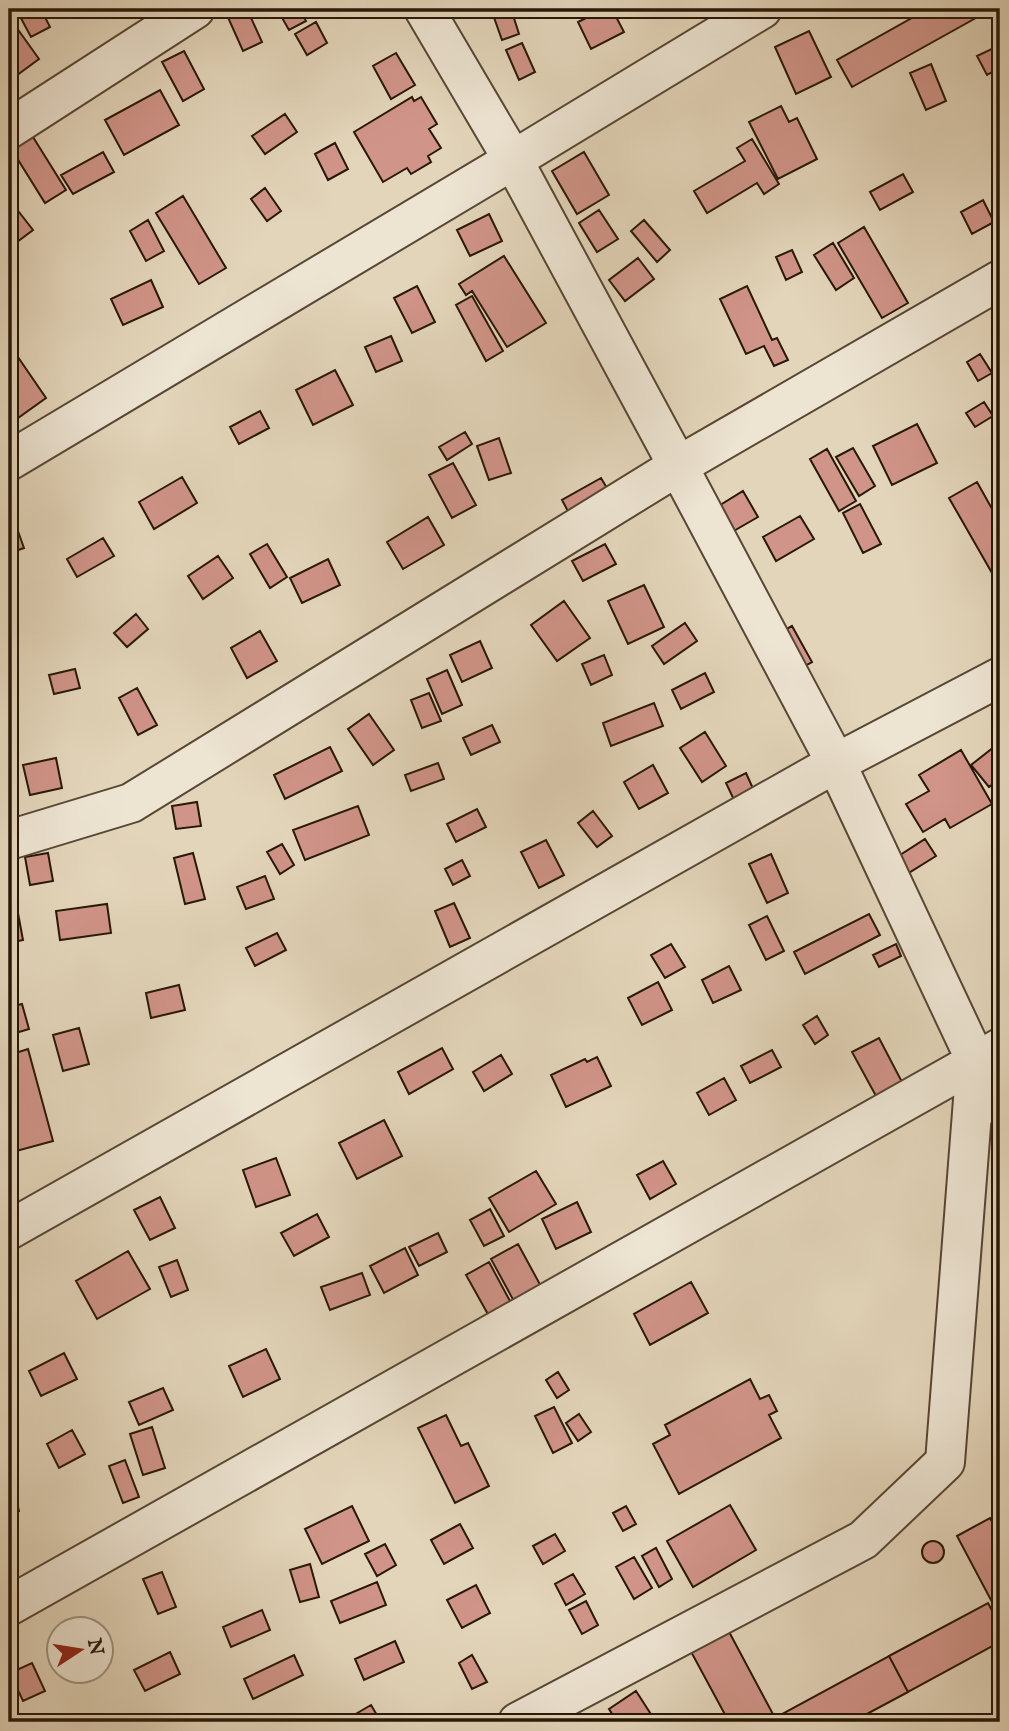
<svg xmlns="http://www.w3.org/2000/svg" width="1009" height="1731" viewBox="0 0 1009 1731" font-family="'IM FELL English',serif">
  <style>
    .building { fill: #d09488; stroke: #281808; stroke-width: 2 }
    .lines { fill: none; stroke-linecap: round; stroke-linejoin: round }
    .minor-casing { stroke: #574734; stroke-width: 42 }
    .minor { stroke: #ede4d2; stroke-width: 38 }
  </style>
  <rect width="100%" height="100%" fill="#e3d5ba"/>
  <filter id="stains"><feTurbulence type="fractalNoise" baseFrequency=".00286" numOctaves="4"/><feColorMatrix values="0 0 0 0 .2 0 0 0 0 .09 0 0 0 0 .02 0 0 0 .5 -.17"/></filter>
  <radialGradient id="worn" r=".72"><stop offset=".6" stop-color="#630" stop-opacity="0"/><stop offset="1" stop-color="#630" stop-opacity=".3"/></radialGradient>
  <!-- building -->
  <path class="building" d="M16,9H41L50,27L31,37Z
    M234,9H247L262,42L243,51L226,13Z
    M277,9H299L306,21L289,30Z
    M491,9H511L519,34L502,40Z
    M604,9H612L624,32L591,49L578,22Z
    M928,9H979L983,14L852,87L837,60Z
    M316,22L327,43L307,55L295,34Z
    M19,31L39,59L9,81V38Z
    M809,31L831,77L796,94L775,47Z
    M522,43L535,72L519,80L506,50Z
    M1000,45V68L987,75L977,56Z
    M184,51L204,89L183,101L162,62Z
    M396,53L415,85L391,99L373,66Z
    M931,64L946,101L926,110L910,73Z
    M160,90L179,125L124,155L105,120Z
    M412,97L414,101L421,97L437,124L429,129L441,148L428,156L431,162L411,174L407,168L383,182L354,132Z
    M781,106L789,122L797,118L817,159L778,179L749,122Z
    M285,114L297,132L265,154L252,136Z
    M33,137L66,190L45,203L12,150Z
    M752,139L779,184L764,194L757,183L707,213L694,191L745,161L737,148Z
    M335,143L348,169L328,180L315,154Z
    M103,152L114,172L73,194L61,175Z
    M584,152L609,195L577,214L552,171Z
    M903,174L913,192L880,210L870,192Z
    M265,188L281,211L267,221L251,199Z
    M183,196L226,268L199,284L156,213Z
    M983,200L994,222L972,234L961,212Z
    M12,203L33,230L9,248V206Z
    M599,210L618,239L597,252L579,223Z
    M489,214L502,241L470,256L457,230Z
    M148,220L164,251L146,261L130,231Z
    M644,220L670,250L657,262L631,231Z
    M864,227L908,303L882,318L838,243Z
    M833,243L854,278L836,290L814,255Z
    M792,250L802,272L786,280L776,257Z
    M504,256L546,323L507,347L472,291L466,295L459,284Z
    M638,258L654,279L625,301L609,280Z
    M151,280L163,307L123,325L111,299Z
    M417,286L435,322L412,333L394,298Z
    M747,286L772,340L777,338L788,360L774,366L764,346L746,354L720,299Z
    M472,296L503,351L486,361L456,305Z
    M391,336L402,361L376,372L365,347Z
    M9,344L46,398L11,423L9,420Z
    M980,354L992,373L978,381L967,362Z
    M335,370L353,405L313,425L296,390Z
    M984,402L993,416L975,427L966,413Z
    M260,411L269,428L239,444L230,427Z
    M917,424L937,463L892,485L873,446Z
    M465,432L472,444L447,460L439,447Z
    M499,438L511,473L489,480L477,446Z
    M853,448L875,486L859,496L836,457Z
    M827,449L856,501L839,511L810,459Z
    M453,463L476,505L452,518L429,475Z
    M182,477L197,503L154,529L139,502Z
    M601,478L611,495L571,517L562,500Z
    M977,482L1000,523V587L949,498Z
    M743,491L758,517L732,532L717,507Z
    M860,504L881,544L863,553L843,513Z
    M800,516L814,539L776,561L763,537Z
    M428,517L444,545L403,569L387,542Z
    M14,520L24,548L9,553V522Z
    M103,538L114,556L77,577L67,559Z
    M267,544L287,577L270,588L250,554Z
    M605,544L616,564L583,581L572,561Z
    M218,556L233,578L203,599L188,576Z
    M328,559L340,585L302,603L290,578Z
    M644,585L664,627L628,644L608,601Z
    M564,601L590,638L557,661L531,625Z
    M136,614L148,629L127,647L114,633Z
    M685,623L697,641L664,664L652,646Z
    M792,626L812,662L794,672L773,637Z
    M260,631L277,661L247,678L231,648Z
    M480,641L492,668L462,682L450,655Z
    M604,655L612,675L591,685L582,664Z
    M75,669L80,688L54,694L49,675Z
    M447,670L462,705L442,714L427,679Z
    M705,673L714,692L681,709L672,690Z
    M137,688L157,725L138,735L119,698Z
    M429,693L441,721L422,728L411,700Z
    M654,703L663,726L611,746L603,723Z
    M369,714L394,750L373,765L348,729Z
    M492,725L500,742L471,755L463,738Z
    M705,732L726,766L702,782L680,748Z
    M999,743L1000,778L989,787L971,765Z
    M330,747L342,771L285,799L274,775Z
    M961,750L992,804L950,828L945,819L923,832L906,804L929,791L919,775Z
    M56,758L62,788L30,795L23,765Z
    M438,763L444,779L411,791L405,775Z
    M653,765L668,793L639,809L624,782Z
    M746,773L755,793L735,802L726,783Z
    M197,802L201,826L176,829L172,806Z
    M358,806L369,835L305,860L293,830Z
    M477,809L486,827L456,842L447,824Z
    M593,811L612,836L597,847L578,823Z
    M925,839L936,856L907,874L897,857Z
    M546,840L564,875L539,888L521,852Z
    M282,844L294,865L280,874L267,852Z
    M48,853L53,881L30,885L25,857Z
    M193,853L205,899L185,904L174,858Z
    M771,854L788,893L767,903L749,864Z
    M462,860L470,876L453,885L445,869Z
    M265,876L274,899L246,909L237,887Z
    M454,903L470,938L450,947L435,911Z
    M107,904L111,933L60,940L56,911Z
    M17,908L23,940L9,943V910Z
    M869,914L880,935L805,974L794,952Z
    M767,916L784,951L766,960L749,925Z
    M277,933L286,950L255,966L246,948Z
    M671,944L685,967L665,978L651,955Z
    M896,944L901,956L879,967L873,955Z
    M729,966L741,990L713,1003L702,980Z
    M658,982L672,1010L642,1025L628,998Z
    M179,985L185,1010L151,1018L146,993Z
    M22,1004L29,1029L9,1035V1007Z
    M817,1016L828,1035L815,1044L803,1025Z
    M79,1028L89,1064L63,1071L53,1035Z
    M879,1038L902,1082L876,1096L852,1052Z
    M442,1048L453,1069L409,1094L398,1072Z
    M28,1049L53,1141L9,1153V1055Z
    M772,1050L781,1067L750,1083L741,1066Z
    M501,1055L512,1074L484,1091L473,1072Z
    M597,1057L611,1086L566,1107L551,1075L585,1059L587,1062Z
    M724,1078L736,1100L709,1115L697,1093Z
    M384,1120L402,1156L357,1179L339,1143Z
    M276,1158L290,1195L256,1207L243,1170Z
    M663,1161L676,1184L650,1199L637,1175Z
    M536,1171L556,1204L509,1232L489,1198Z
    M160,1197L175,1228L150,1240L134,1210Z
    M577,1202L591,1232L556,1249L542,1219Z
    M490,1209L504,1236L484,1246L470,1220Z
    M317,1214L329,1237L294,1256L281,1233Z
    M438,1233L447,1252L419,1266L409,1247Z
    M518,1244L543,1290L516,1305L491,1259Z
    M405,1248L418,1275L384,1293L370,1266Z
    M128,1251L150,1289L97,1319L76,1281Z
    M177,1260L188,1290L171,1297L159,1267Z
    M489,1262L511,1303L489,1316L466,1275Z
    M362,1273L370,1295L330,1310L321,1287Z
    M691,1282L708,1313L650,1345L634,1314Z
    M266,1349L280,1379L243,1397L229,1366Z
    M64,1353L77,1379L41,1396L29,1371Z
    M558,1372L569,1390L557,1398L546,1380Z
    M750,1379L760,1399L769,1395L777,1411L769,1415L781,1438L679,1494L653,1444L670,1435L665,1425Z
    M163,1388L173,1410L139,1425L129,1402Z
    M554,1407L572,1443L553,1453L535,1416Z
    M579,1414L591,1432L578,1441L566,1423Z
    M446,1415L461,1446L468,1443L489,1486L455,1503L418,1428Z
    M152,1427L165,1468L143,1475L130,1434Z
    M72,1430L85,1454L59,1468L47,1444Z
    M125,1460L139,1497L123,1503L109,1466Z
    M9,1479H11L19,1511L9,1514Z
    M730,1505L756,1550L693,1587L667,1541Z
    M352,1506L369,1541L322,1564L305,1529Z
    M626,1506L636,1524L623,1531L613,1513Z
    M990,1518L1000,1536V1617L957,1536Z
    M460,1524L473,1548L444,1564L431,1540Z
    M555,1534L565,1551L543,1564L533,1546Z
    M922 1552a11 11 0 1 1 22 0a11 11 0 1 1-22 0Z
    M385,1544L396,1565L377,1576L365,1554Z
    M656,1548L672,1579L659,1587L642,1556Z
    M634,1557L652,1588L634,1599L616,1567Z
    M310,1564L319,1597L300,1602L290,1570Z
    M162,1572L176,1607L158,1614L143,1579Z
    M573,1574L585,1594L566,1605L555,1584Z
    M377,1582L386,1605L340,1623L331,1601Z
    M476,1585L490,1613L462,1628L447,1600Z
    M586,1601L598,1625L582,1634L569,1610Z
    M988,1603L1000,1626V1642L908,1692L889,1656Z
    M262,1610L270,1630L231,1647L223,1627Z
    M727,1628L775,1718L889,1656L908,1692L852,1722H729L689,1648Z
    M395,1641L404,1662L364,1680L355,1659Z
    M170,1652L180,1674L145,1691L134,1670Z
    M294,1655L303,1675L253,1699L244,1679Z
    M472,1655L487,1682L472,1689L459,1663Z
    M32,1663L45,1691L23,1701L10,1673Z
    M636,1691L656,1722H617L609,1709Z
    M371,1705L381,1722H342Z"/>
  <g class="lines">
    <!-- minor casing -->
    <g class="minor-casing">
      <path id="minor" d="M424,9L513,160L678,466L836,763L976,1061L1000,1106
        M9,129L195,9
        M9,461L513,160L762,9
        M9,840L131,803L678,466L1000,280
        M9,1230L836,763L1000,677
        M9,1606L1000,1048
        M518,1722L863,1540L945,1462L976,1061"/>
    </g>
    <!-- minor -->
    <use href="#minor" class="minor"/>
  </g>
  <!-- margin -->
  <rect width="1009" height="1731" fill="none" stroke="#e3d5ba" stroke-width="35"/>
  <rect x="10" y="10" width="988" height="1710" fill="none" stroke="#281808" stroke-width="3.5"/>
  <rect x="18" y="18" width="974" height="1696" fill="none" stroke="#281808" stroke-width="2"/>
  <!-- north arrow -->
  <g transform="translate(80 1650) rotate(78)"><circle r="33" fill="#ede4d2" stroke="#9e9281" stroke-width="2"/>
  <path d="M0-5L12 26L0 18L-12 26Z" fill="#8f2418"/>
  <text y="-10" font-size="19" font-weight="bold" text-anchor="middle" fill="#281808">N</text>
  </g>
  <rect width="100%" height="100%" filter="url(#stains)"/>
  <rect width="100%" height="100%" fill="url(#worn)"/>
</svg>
